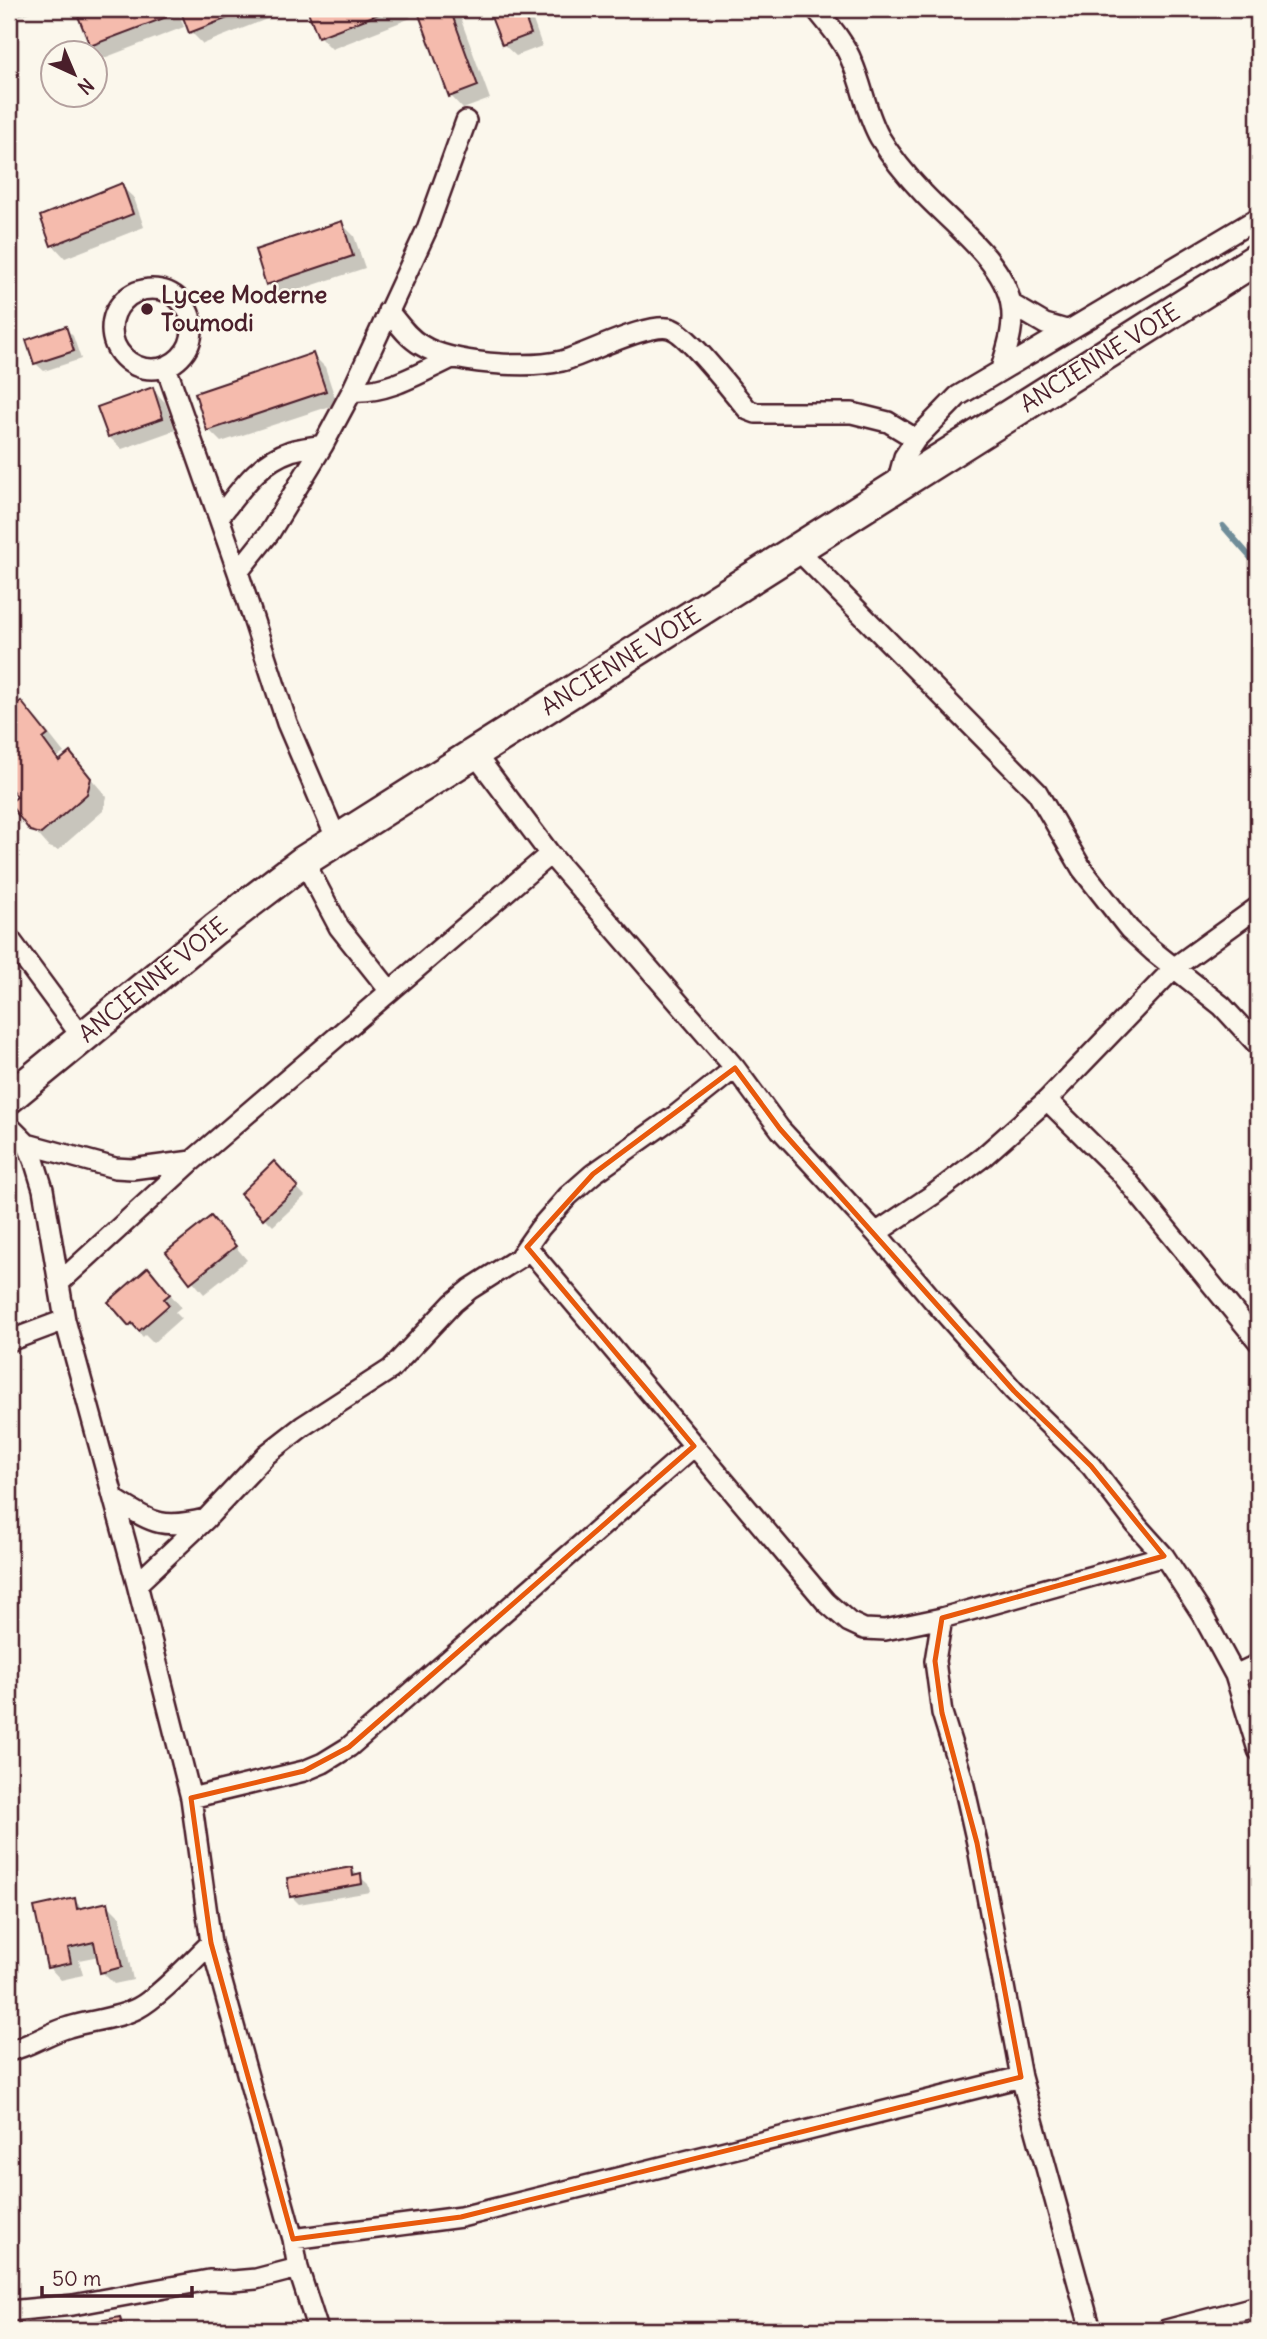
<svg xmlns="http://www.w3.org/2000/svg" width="1267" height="2339" viewBox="0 0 1267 2339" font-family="Delius,sans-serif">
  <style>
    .shadow { fill: #0003 }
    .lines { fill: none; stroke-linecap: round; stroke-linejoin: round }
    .stream { stroke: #6f8d99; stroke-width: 6 }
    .building { fill: #f5bbad; stroke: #4a1f2b; stroke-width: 2 }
    .street-casing { stroke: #4a1f2b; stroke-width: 24 }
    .primary-casing { stroke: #4a1f2b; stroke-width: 35 }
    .street { stroke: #fbf7ec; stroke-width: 19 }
    .primary { stroke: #fbf7ec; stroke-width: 30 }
    .marked { fill: none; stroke: #e8590c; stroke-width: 5; stroke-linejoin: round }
    .poi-dot { fill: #4a1f2b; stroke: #fbf7ec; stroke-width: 2.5 }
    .labels { text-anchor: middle; stroke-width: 5; stroke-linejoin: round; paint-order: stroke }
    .poi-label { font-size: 24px; font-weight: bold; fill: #4a1f2b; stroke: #fbf7ec; text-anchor: start }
    .street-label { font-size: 24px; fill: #4a1f2b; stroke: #fbf7ec }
  </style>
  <rect width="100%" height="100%" fill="#fbf7ec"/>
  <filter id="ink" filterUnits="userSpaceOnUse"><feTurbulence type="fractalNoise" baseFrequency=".0143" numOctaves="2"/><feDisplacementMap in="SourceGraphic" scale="14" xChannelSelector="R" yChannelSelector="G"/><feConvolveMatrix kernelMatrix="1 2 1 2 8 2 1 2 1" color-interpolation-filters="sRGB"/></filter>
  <g filter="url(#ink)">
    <!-- shadow -->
    <path class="shadow" d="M9,9H40L9,19Z
      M101,9H177L184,27L104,58L92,45L81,17Z
      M182,9H281L282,13L203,44L191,32Z
      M309,9H407L411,18L332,49L320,37Z
      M419,9H457L490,99L463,109L451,96Z
      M490,9H529L542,46L516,56L503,44Z
      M121,186L134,198L144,227L65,258L53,245Z
      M341,223L354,236L365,268L280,296L268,284Z
      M65,328L73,336L81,359L44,371L35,363Z
      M313,355L325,367L337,404L221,442L209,430Z
      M152,389L165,402L175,430L122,449L109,437Z
      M21,703L38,720L64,753L58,757L62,761L70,754L107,797L103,811L58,850L49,847L16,809L9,815V798L12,803L19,797L9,783V713Z
      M274,1164L305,1196L273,1226L242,1194Z
      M211,1218L247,1260L204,1294L168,1252Z
      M160,1282L181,1307L175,1312L181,1318L153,1343L145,1335L143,1337L110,1302Z
      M351,1869L368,1884L370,1892L299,1904L291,1896Z
      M74,1900L84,1910L107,1904L120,1917L133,1980L114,1984L102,1972L99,1956L79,1960L83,1975L61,1980L49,1967Z
      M119,2319L128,2330H97L96,2324Z"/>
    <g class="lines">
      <!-- stream -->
      <path class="stream" d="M1223,526L1258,566"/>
    </g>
    <!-- building -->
    <path class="building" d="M96,9H170L172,15L90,46L78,16Z
      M180,9H251L189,33Z
      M307,9H392L318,37Z
      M417,9H450L478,86L449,97Z
      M488,9H522L531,34L502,45Z
      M122,183L133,214L51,246L40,216Z
      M342,221L353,256L266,285L255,250Z
      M66,326L74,351L34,364L26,340Z
      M313,353L326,391L207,431L195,393Z
      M153,387L163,418L108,437L97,407Z
      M21,701L48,735L43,739L59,761L70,752L91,778L87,794L41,834L30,831L9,803L17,797L9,786V711Z
      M274,1161L298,1187L263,1219L240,1194Z
      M211,1216L236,1246L190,1283L166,1252Z
      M148,1267L170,1294L164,1299L169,1305L139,1331L132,1323L129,1326L108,1302Z
      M352,1867L353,1876L361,1874L362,1884L290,1897L287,1878Z
      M75,1898L77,1909L108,1902L122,1967L100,1973L94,1942L68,1948L71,1963L47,1968L34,1907Z
      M120,2317L123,2330H95L94,2322Z"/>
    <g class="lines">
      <!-- street casing -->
      <g class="street-casing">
        <path id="street" d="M816,9C829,25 845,43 852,62C863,87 866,114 880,138C892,158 907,176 923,193C951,223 1005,263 1011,305C1015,327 1007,348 1001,369
          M112 329a40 40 0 1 1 80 0a40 40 0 1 1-80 0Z
          M1011,304L1045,324L1066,330
          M388,311C398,323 407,337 421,345C451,364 527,369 562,361C585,355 652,320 672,329C690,336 733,393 748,410L756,413H852L888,422L916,439
          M166,367L238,572L287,723L337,840
          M352,391C387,394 421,372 452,358
          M896,487L904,457L916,439L958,396L1258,218
          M219,517C240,491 258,462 291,451C301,448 313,447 323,445
          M798,550L1037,792L1082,869L1129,929L1153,951L1222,1006L1258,1045
          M238,572L270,532L323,445L352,391L427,229L466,121
          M475,754L550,854L735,1068L780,1129L876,1233L933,1300L1014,1391L1091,1466L1137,1526L1164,1556L1202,1614L1235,1675L1258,1750
          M304,861L339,927L390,991
          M9,938L82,1037
          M1047,1100L1121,1173L1258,1341
          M9,1126L27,1144L34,1160L43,1189L65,1320L137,1584L191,1798L211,1943L293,2239L298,2268L318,2330
          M27,1144L115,1168L132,1169L192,1161
          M876,1233L934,1194L983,1157L1047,1100L1175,967L1258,907
          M527,1247L826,1602L849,1622L864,1629L885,1630L942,1618L1164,1556
          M59,1283L192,1161L550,854
          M9,1341L65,1320
          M114,1499C152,1522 160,1530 205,1519
          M137,1584L206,1519L267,1454L303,1426L391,1369L453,1303L470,1289L519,1258L540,1228L568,1196L593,1174L675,1116L735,1068
          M942,1618L935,1661L942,1713L962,1777L977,1843L1021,2077L1091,2330
          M1235,1675L1258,1664
          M191,1798L304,1771L323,1763L349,1747L694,1446
          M9,2051C31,2046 48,2033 69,2027C91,2020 117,2019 138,2008C159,1997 192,1961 211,1943
          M293,2239L461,2217L1021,2077
          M9,2311L73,2305L209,2280L233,2281L256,2279L298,2268
          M1166,2330L1258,2306"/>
      </g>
      <!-- primary casing -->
      <g class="primary-casing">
        <path id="primary" d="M9,1098L215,929L304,861L1258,258"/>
      </g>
      <!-- street -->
      <use href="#street" class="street"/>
      <!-- primary -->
      <use href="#primary" class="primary"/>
    </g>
  </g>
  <!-- marked area -->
  <path class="marked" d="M735,1068L780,1129L1014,1391L1091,1466L1164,1556L942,1618L935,1661L942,1713L977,1843L1021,2077L461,2217L293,2239L211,1943L191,1798L304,1771L349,1747L694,1446L527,1247L593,1174Z"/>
  <!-- markers -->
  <circle class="poi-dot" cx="147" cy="309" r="7"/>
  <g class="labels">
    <!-- poi labels -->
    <g class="poi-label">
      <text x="161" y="303">Lycee Moderne<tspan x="161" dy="28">Toumodi</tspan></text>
    </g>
    <!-- street labels -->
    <g class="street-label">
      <text transform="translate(1100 358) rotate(-32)" y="8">ANCIENNE VOIE</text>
      <text transform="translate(621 661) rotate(-32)" y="8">ANCIENNE VOIE</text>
      <text transform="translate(153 980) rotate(-39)" y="8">ANCIENNE VOIE</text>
    </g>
  </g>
  <!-- margin -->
  <rect width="1267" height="2339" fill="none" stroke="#fbf7ec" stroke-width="35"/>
  <rect x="18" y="18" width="1232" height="2304" fill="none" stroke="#4a1f2b" stroke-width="2.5" filter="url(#ink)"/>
  <!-- north arrow -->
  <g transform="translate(74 74) rotate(136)"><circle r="33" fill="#fbf7ec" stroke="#b4a19f" stroke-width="2"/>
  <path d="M0-5L12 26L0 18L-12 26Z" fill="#4a1f2b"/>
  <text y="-10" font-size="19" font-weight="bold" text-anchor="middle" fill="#4a1f2b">N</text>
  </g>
  <!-- scale -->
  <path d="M42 2286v10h150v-10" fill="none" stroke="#4a1f2b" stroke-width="3.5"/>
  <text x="52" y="2286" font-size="21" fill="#4a1f2b" stroke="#fbf7ec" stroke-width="5" paint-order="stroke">50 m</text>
</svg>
